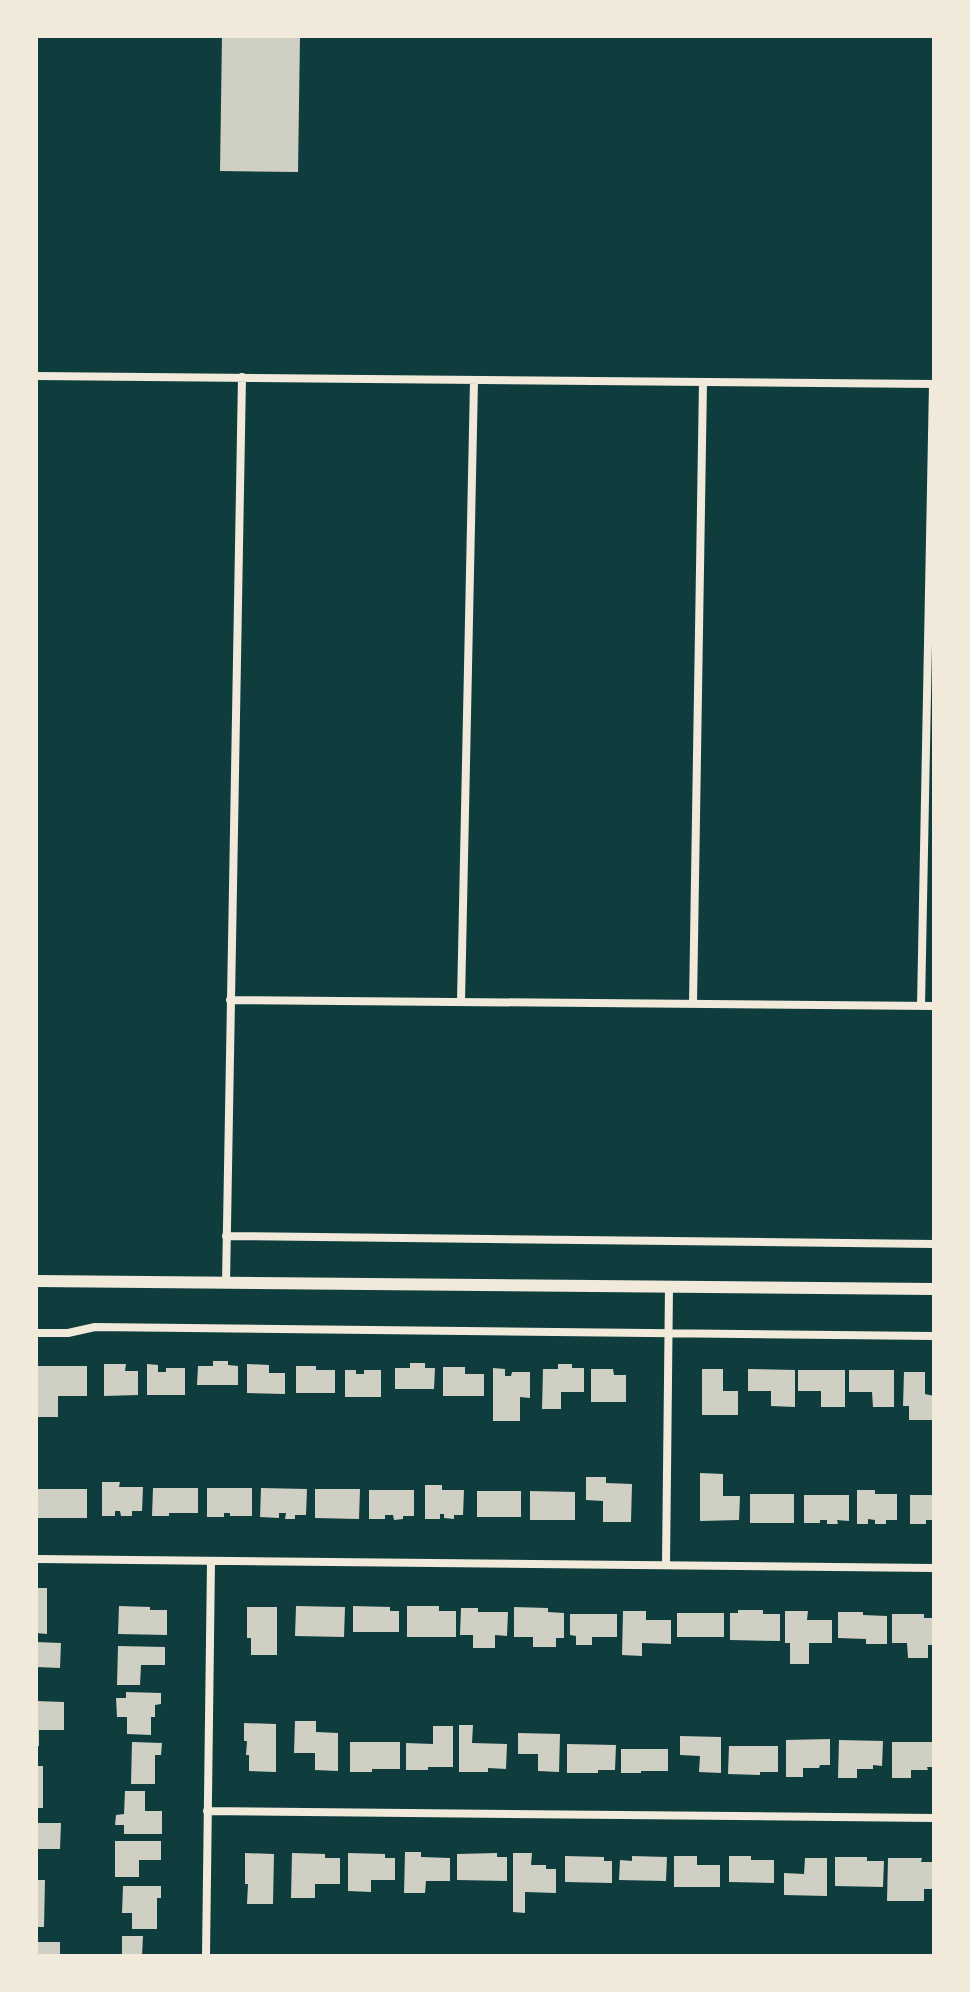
<svg xmlns="http://www.w3.org/2000/svg" width="970" height="1992" viewBox="0 0 970 1992" font-family="Raleway,sans-serif">
  <style>
    .building { fill: #cfcfc3 }
    .lines { fill: none; stroke-linecap: round; stroke-linejoin: round }
    .minor { stroke: #f1e9da; stroke-width: 8 }
    .secondary { stroke: #f1e9da; stroke-width: 12 }
  </style>
  <rect width="100%" height="100%" fill="#0f3d3e"/>
  <!-- building -->
  <path class="building" d="M222,36H300L298,172L220,171Z
    M213,1361H228V1365L238,1366V1385H197L198,1366H213Z
    M410,1363H425V1368H435L434,1389H395V1368H410Z
    M104,1364H126L125,1371H138V1395L104,1396Z
    M147,1364L158,1365V1372H166V1368H185V1395H147Z
    M247,1364L269,1365V1373H285V1394L247,1393Z
    M558,1364H572V1368H584V1392H561V1409H542L543,1369H558Z
    M38,1366H87V1396H58V1417H38Z
    M296,1366H316V1370H335V1393H296Z
    M443,1367H465V1374H484V1396H443Z
    M493,1368L505,1369V1376H511L512,1372H530V1398L520,1397V1421H493Z
    M591,1369H613L614,1375H626V1402H591Z
    M702,1369H723V1391H738V1415H702Z
    M748,1369L795,1370V1407L771,1406V1391H748Z
    M345,1370H356V1374H364V1370H381V1397H345Z
    M798,1370H845V1407H821V1391H798Z
    M849,1370H894V1407H873L872,1392H849Z
    M904,1372H925V1394L934,1396V1420H909V1406H903Z
    M700,1473L723,1474V1496H740L739,1520L700,1521Z
    M586,1477H606V1483L632,1484L631,1522H603V1501L586,1500Z
    M102,1482H120L119,1487H143L142,1511H132V1516H121L120,1511H115V1516H102Z
    M425,1485H442V1490H464L463,1515H454V1519L444,1518V1514H440V1519H425Z
    M153,1488H198V1513H169V1516H152Z
    M207,1488H252V1516H230V1513H224V1517H207Z
    M261,1488L307,1489L306,1515H295V1519H285L286,1513H279V1518L260,1517Z
    M38,1489H87V1518H37Z
    M315,1489H360L359,1519L315,1518Z
    M369,1490H414V1516H403V1519L394,1520L393,1515H385V1519H369Z
    M857,1490H875V1494H897V1520H886V1524H875V1520L868,1519V1524H857Z
    M477,1491H521V1517H477Z
    M530,1491L575,1492V1520H530Z
    M750,1494H794V1523H750Z
    M804,1495H849V1521L837,1520L838,1524H827V1520H820V1523H804Z
    M910,1495H934V1520H926V1524H910Z
    M36,1588H47V1634L36,1633Z
    M119,1606L150,1607V1610H167V1635L118,1634Z
    M296,1606L345,1607L344,1637L295,1636Z
    M353,1606L390,1607V1611H399V1632H353Z
    M407,1606H439V1611H456V1637H407Z
    M247,1607H277V1655H251V1638H247Z
    M514,1607L548,1608V1612L564,1613V1638H556V1647H533V1637H514Z
    M461,1608H478V1612H508L507,1636L495,1635V1648H473V1635H460Z
    M738,1610H763V1614H780V1641L730,1640V1613H738Z
    M623,1611H646V1620H671V1644L642,1643V1656L622,1655Z
    M785,1611H808L807,1620H832V1643H809V1664H790V1643H785Z
    M838,1612H863V1615L887,1616V1644H866V1639L838,1638Z
    M677,1613H724V1637H677Z
    M570,1614H617V1637H592V1645H576V1636L570,1635Z
    M892,1614H924V1618H934V1645H928V1658H908L907,1643H892Z
    M36,1642L61,1643L60,1668L36,1667Z
    M118,1646L165,1647V1665H141L140,1685H117Z
    M126,1692L161,1693V1704L155,1705V1717H151V1735L127,1734V1717H117L116,1698H126Z
    M36,1701L64,1702V1730H39V1746H36Z
    M295,1721H316V1732L338,1733V1771L315,1770V1753H294Z
    M244,1723L276,1724V1772L249,1771V1755H246L247,1741H244Z
    M459,1725H473L472,1743L507,1744L506,1769L488,1768V1772H459Z
    M433,1726H453V1767H428V1770H406V1743L433,1744Z
    M518,1733L560,1734L559,1772L538,1771V1754H518Z
    M680,1736L721,1737V1773L699,1772L700,1756L680,1755Z
    M830,1739V1765H820L819,1768H803V1777H786V1740Z
    M839,1740L883,1741L882,1766L873,1765V1769H857V1778H838Z
    M132,1742L162,1743L161,1755H155V1784H131Z
    M350,1742H400V1769H372V1772H350Z
    M892,1742H934V1767H927L928,1770H911V1778H892Z
    M567,1744L616,1745L615,1770H598V1773H567Z
    M729,1746H778V1772H760V1775L728,1774Z
    M621,1749H668V1771H641V1773H621Z
    M36,1766H43V1808H36Z
    M125,1791H145V1811H162V1834H124V1825H115L116,1815L124,1814Z
    M36,1823H61L60,1849H36Z
    M115,1841H161V1860H139V1877H115Z
    M405,1852H421V1857L450,1858V1881H426L425,1893H404Z
    M245,1853L274,1854L273,1904H247L248,1884H245Z
    M292,1853L325,1854V1858H340V1884H315V1898H291Z
    M348,1853L385,1854V1858H395V1880H371V1892L348,1891Z
    M497,1853V1857H507V1881L457,1880V1854Z
    M513,1853H532L531,1865H546V1869H556V1893L525,1892V1913L513,1912Z
    M565,1856L604,1857V1861H612V1883L565,1882Z
    M632,1856L667,1857L666,1881L619,1880L620,1860L632,1861Z
    M674,1856H697V1865H720V1887H674Z
    M729,1856H751V1860H774V1883L729,1882Z
    M835,1857H867V1861H884L883,1887L835,1886Z
    M805,1858H827V1896L784,1895V1873L804,1874Z
    M888,1858H922L921,1862H934V1889H924V1901H887Z
    M36,1880H45L44,1927H36Z
    M123,1886H161V1898H157V1929H132V1913H122Z
    M122,1936H143L142,1956H122Z
    M36,1942H60V1956H36Z"/>
  <g class="lines">
    <!-- minor -->
    <path class="minor" d="M36,376L934,384
      M230,1000L934,1006
      M461,1002L474,381
      M693,1004L703,382
      M921,1006L933,384
      M226,1236L934,1244
      M226,1283L242,377
      M36,1333H68L95,1327L934,1336
      M36,1559L934,1568
      M666,1565L669,1287
      M207,1811L934,1818
      M206,1956L211,1561"/>
    <!-- secondary -->
    <path class="secondary" d="M36,1281L934,1289"/>
  </g>
  <!-- border -->
  <rect width="970" height="1992" fill="none" stroke="#f1e9da" stroke-width="76"/>
</svg>
